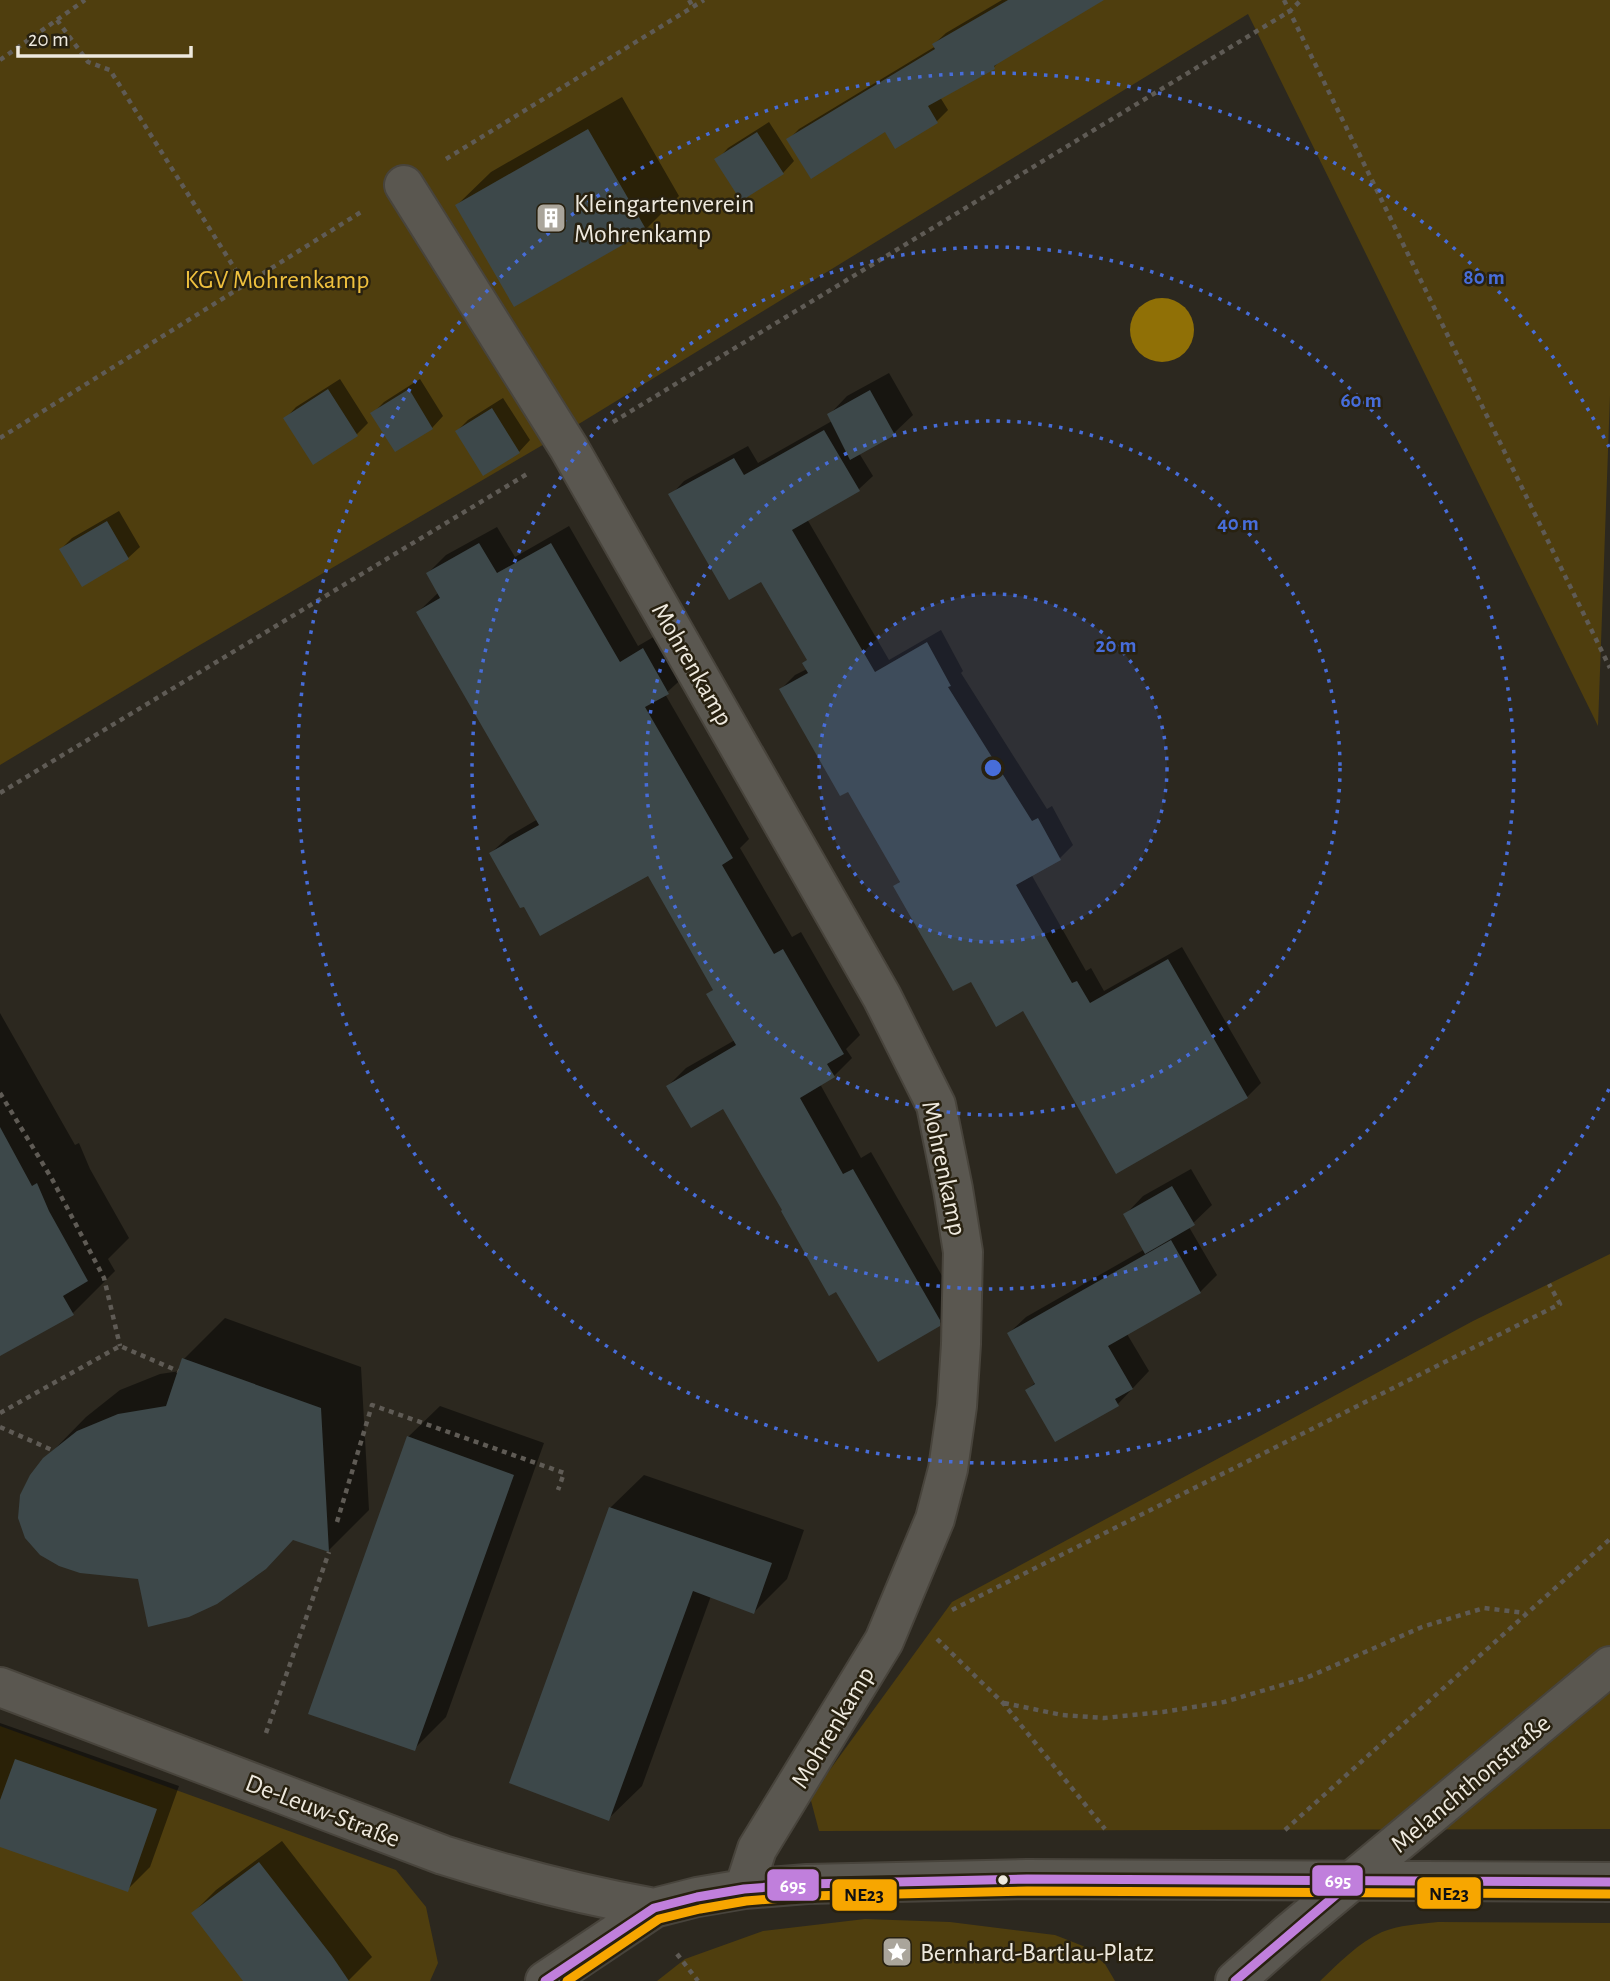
<svg xmlns="http://www.w3.org/2000/svg" width="1610" height="1981" viewBox="0 0 1610 1981" font-family="'Alegreya Sans',sans-serif">
  <style>
    .green { fill: #4f3e0e }
    .water { fill: #907006 }
    .shadow { fill: #0007 }
    .building { fill: #3d484a }
    .lines { fill: none; stroke-linecap: round; stroke-linejoin: round }
    .minor-casing { stroke: #48443c; stroke-width: 42 }
    .path { stroke: #5f5b55; stroke-width: 4.5; stroke-dasharray: 5 5; stroke-linecap: butt }
    .minor { stroke: #5a5750; stroke-width: 38 }
    .bus-1-casing { stroke: #282110; stroke-width: 14 }
    .bus-2-casing { stroke: #282110; stroke-width: 14 }
    .bus-1 { stroke: #c07fdc; stroke-width: 9 }
    .bus-2 { stroke: #f7a600; stroke-width: 9 }
    .ring { fill: none; stroke: #476dd9; stroke-width: 3.5; stroke-dasharray: 3.5 7 }
    .bus-dot { fill: #eee9de; stroke: #282110; stroke-width: 2.5 }
    .labels { text-anchor: middle; stroke-width: 5; stroke-linejoin: round; paint-order: stroke }
    .poi-label { font-size: 26px; fill: #eee9de; stroke: #282110; text-anchor: start }
    .park-label { font-size: 26px; fill: #efc03e; stroke: #282110 }
    .street-label { font-size: 26px; fill: #eee9de; stroke: #282110 }
    .centre { fill: #476dd9; stroke: #282110; stroke-width: 3.5 }
    .ring-label { font-size: 21px; text-anchor: middle; font-weight: bold; fill: #476dd9; stroke: #282110; stroke-width: 5; stroke-linejoin: round; paint-order: stroke }
    .line-badge { stroke: #282110; stroke-width: 2.5 }
    .badge-label { font-size: 19px; text-anchor: middle; font-weight: bold; fill: #fff }
    .pale-badge-label { font-size: 19px; text-anchor: middle; font-weight: bold; fill: #111 }
  </style>
  <rect width="100%" height="100%" fill="#2c281f"/>
  <!-- green -->
  <path class="green" d="M0,0H1610V396L1598,726L1248,14L582,422L193,649L0,765Z
    M1610,1254V1829L819,1831L810,1797L952,1602L1473,1321Z
    M0,1726L396,1870L426,1907L438,1963L430,1981H0Z
    M865,1919L950,1922L1055,1935L1083,1946L1105,1964L1115,1981H657L685,1959L763,1931Z
    M1438,1922L1610,1923V1981H1320C1339,1963 1358,1943 1382,1932C1399,1925 1419,1924 1438,1922Z"/>
  <!-- water -->
  <path class="water" d="M1130 330a32 32 0 1 1 64 0a32 32 0 1 1-64 0Z"/>
  <!-- shadow -->
  <path class="shadow" d="M1002,0H1058L994,67L940,97L948,110L937,121L896,146L886,130L788,140L799,129L936,46L934,44L946,33Z
    M622,97L679,196L646,229L457,205L491,172Z
    M769,122L794,161L783,173L717,160L728,148Z
    M889,373L913,415L894,433L859,453L873,476L859,489L807,519L889,660L941,630L963,671L961,673L1047,809L1052,806L1073,845L1060,858L1031,874L1086,971L1091,968L1104,991L1182,947L1261,1083L1247,1097L1024,1009L971,979L896,886L901,880L848,789L781,689L795,675L807,669L809,659L762,579L671,495L684,481L748,446L758,463L832,421L829,415L847,396Z
    M340,379L368,423L357,434L313,462L285,419L296,407Z
    M420,379L443,416L432,428L373,413L384,402Z
    M503,398L530,440L519,452L457,431L468,420Z
    M119,511L140,547L128,558L61,549L72,538Z
    M569,526L638,646L662,632L686,675L665,694L749,839L740,848L792,937L801,932L860,1035L846,1049L852,1058L834,1076L820,1084L861,1158L871,1152L957,1302V1307L938,1325L784,1210L724,1107L668,1086L686,1068L735,1040L709,994L715,988L649,874L491,853L509,836L538,819L418,612L439,592L428,573L446,555L497,527L515,557Z
    M0,1013L75,1145L79,1143L90,1169L129,1238L108,1259L115,1271L73,1313L0,1354Z
    M1191,1169L1212,1205L1189,1227L1217,1275L1200,1292L1127,1334L1149,1371L1117,1405L1027,1390L1036,1382L1009,1333L1026,1317L1145,1249L1125,1215L1143,1196Z
    M225,1318L361,1367L369,1510L329,1550L294,1538L139,1577L45,1459L86,1417L120,1390L160,1374L180,1371L184,1359Z
    M440,1406L544,1443L446,1717L414,1749L408,1437Z
    M644,1475L804,1530L787,1579L754,1612L711,1596L642,1786L608,1819L610,1508Z
    M0,1723L179,1786L150,1867L127,1890L0,1845Z
    M282,1841L372,1957L348,1981H245L193,1913L216,1890Z"/>
  <!-- building -->
  <path class="building" d="M1008,0H1104L994,66L995,69L928,106L938,123L895,149L885,132L811,179L786,139L935,49L932,44Z
    M588,129L647,231L514,307L455,205Z
    M757,132L784,174L741,201L714,159Z
    M328,389L358,436L313,465L283,418Z
    M409,389L433,429L395,452L370,413Z
    M870,390L895,435L850,460L827,414Z
    M492,408L520,453L483,476L455,431Z
    M824,430L860,491L792,530L875,672L927,642L951,686L948,687L1032,821L1038,818L1061,860L1016,885L1072,983L1077,981L1090,1003L1168,959L1248,1098L1116,1174L1023,1011L996,1027L971,982L953,991L893,886L900,882L848,792L840,796L779,689L808,673L802,663L807,660L761,582L729,600L668,494L734,458L744,475Z
    M107,521L129,559L82,587L59,549Z
    M479,543L497,573L551,543L620,662L643,648L669,694L645,707L733,858L722,865L774,954L783,949L844,1054L827,1064L835,1077L800,1098L843,1174L853,1169L940,1320V1326L878,1362L836,1292L829,1296L781,1211L782,1210L723,1109L691,1128L666,1086L736,1045L706,994L713,990L648,876L540,936L524,907L520,908L489,853L539,825L416,612L440,598L426,573Z
    M0,1127L32,1186L37,1183L49,1211L88,1281L63,1296L74,1315L0,1356Z
    M1172,1186L1195,1225L1145,1254L1123,1214Z
    M1171,1240L1201,1293L1108,1346L1133,1389L1115,1399L1119,1406L1055,1442L1025,1390L1035,1384L1007,1333Z
    M182,1358L321,1408L329,1552L293,1540L266,1569L217,1604L189,1617L148,1627L138,1579L80,1573L59,1566L40,1555L25,1538L18,1518L20,1495L30,1475L43,1458L77,1431L118,1414L166,1406Z
    M407,1436L514,1475L415,1751L308,1714Z
    M609,1507L772,1563L754,1614L693,1591L609,1821L509,1783Z
    M15,1759L157,1809L128,1892L0,1847V1800Z
    M259,1862L332,1956L349,1981H243L191,1913Z"/>
  <g class="lines">
    <!-- minor casing -->
    <g class="minor-casing">
      <path id="minor" d="M404,185L569,448L882,997L936,1105L953,1189L963,1252L961,1344L957,1406L948,1469L935,1519L884,1641L757,1849L744,1889
        M0,1687L443,1855C512,1877 582,1895 654,1908
        M545,1981L654,1908L697,1897L744,1889L807,1884L1027,1879L1610,1882
        M1235,1981L1289,1933L1610,1666"/>
    </g>
    <!-- path -->
    <path class="path" d="M689,0L693,7
      M1284,0L1610,668
      M57,20L88,62L110,70L245,285
      M0,60L85,0
      M446,159L704,0
      M613,422L1290,11L1301,0
      M0,438L361,212
      M0,793L527,474
      M0,1093L52,1179L104,1278L120,1346
      M0,1413L120,1346L178,1371
      M0,1427L52,1450
      M337,1522L372,1405L564,1473L558,1490
      M952,1610L1560,1304L1549,1284
      M937,1639L1003,1703L1105,1829
      M1004,1703L1062,1715L1104,1718L1163,1712L1224,1702L1306,1678L1422,1627L1484,1608L1525,1613
      M266,1733L329,1552
      M1285,1830L1610,1539
      M677,1954L698,1981"/>
    <!-- minor -->
    <use href="#minor" class="minor"/>
    <!-- bus-1 casing -->
    <g class="bus-1-casing">
      <path id="bus-1" d="M545,1981L654,1908L697,1897L744,1889L807,1884L1027,1879L1610,1882
        M1235,1981L1351,1882"/>
    </g>
    <!-- bus-2 casing -->
    <g class="bus-2-casing">
      <path id="bus-2" d="M567,1981L659,1919L700,1909L746,1901L808,1896L1027,1891L1610,1894"/>
    </g>
    <!-- bus-1 -->
    <use href="#bus-1" class="bus-1"/>
    <!-- bus-2 -->
    <use href="#bus-2" class="bus-2"/>
  </g>
  <!-- distance rings -->
  <circle cx="993" cy="768" r="174" fill="#476dd9" fill-opacity=".12"/>
  <g class="ring">
    <circle cx="993" cy="768" r="174"/>
    <circle cx="993" cy="768" r="347"/>
    <circle cx="993" cy="768" r="521"/>
    <path d="M1609 1089A695 695 0 1 1 1609 447"/>
  </g>
  <!-- icons -->
  <defs>
    <g id="building-square" transform="scale(1.575)"><rect x="-9" y="-9" width="18" height="18" rx="4" fill="#aaa59b" stroke="#282110"/><path d="M-4-6H4V6H1V3H-1V6H-4ZM-2.5-4.3h1.7v1.8h-1.7ZM.8-4.3h1.7v1.8H.8ZM-2.5-1h1.7V.8h-1.7ZM.8-1h1.7V.8H.8Z" fill="#fff"/></g>
    <g id="sight-square" transform="scale(1.575)"><rect x="-9" y="-9" width="18" height="18" rx="4" fill="#aaa59b" stroke="#282110"/><path d="M0-6L1.8-2.2L6-1.7L2.9 1.2L3.7 5.4L0 3.3L-3.7 5.4L-2.9 1.2L-6-1.7L-1.8-2.2Z" fill="#fff"/></g>
  </defs>
  <g fill-rule="evenodd">
    <use href="#building-square" x="551" y="218"/>
    <use href="#sight-square" x="897" y="1952"/>
  </g>
  <!-- markers -->
  <circle class="bus-dot" cx="1003" cy="1880" r="6"/>
  <g class="labels">
    <!-- poi labels -->
    <g class="poi-label">
      <text x="574" y="212">Kleingartenverein<tspan x="574" dy="30">Mohrenkamp</tspan></text>
      <text x="920" y="1961">Bernhard-Bartlau-Platz</text>
    </g>
    <!-- park labels -->
    <g class="park-label">
      <text x="277" y="288">KGV Mohrenkamp</text>
    </g>
    <!-- street labels -->
    <g class="street-label">
      <text transform="translate(693 664) rotate(60)" y="9">Mohrenkamp</text>
      <text transform="translate(945 1168) rotate(78)" y="9">Mohrenkamp</text>
      <text transform="translate(832 1727) rotate(-59)" y="9">Mohrenkamp</text>
      <text transform="translate(1470 1783) rotate(-40)" y="9">Melanchthonstraße</text>
      <text transform="translate(323 1810) rotate(21)" y="9">De-Leuw-Straße</text>
    </g>
  </g>
  <circle cx="993" cy="768" r="10" class="centre"/>
  <g class="ring-label">
    <text x="1484" y="284">80 m</text>
    <text x="1361" y="407">60 m</text>
    <text x="1238" y="530">40 m</text>
    <text x="1116" y="652">20 m</text>
  </g>
  <g class="line-badge">
    <rect x="1311" y="1864" width="53" height="33" rx="7" fill="#c07fdc"/>
    <rect x="766" y="1868" width="54" height="34" rx="7" fill="#c07fdc"/>
    <rect x="1416" y="1876" width="66" height="34" rx="7" fill="#f7a600"/>
    <rect x="831" y="1878" width="67" height="34" rx="7" fill="#f7a600"/>
  </g>
  <g class="badge-label">
    <text x="1338" y="1887">695</text>
    <text x="793" y="1892">695</text>
  </g>
  <g class="pale-badge-label">
    <text x="1449" y="1900">NE23</text>
    <text x="864" y="1901">NE23</text>
  </g>
  <!-- scale -->
  <path d="M18 46v10h173v-10" fill="none" stroke="#eee9de" stroke-width="3.5"/>
  <text x="28" y="46" font-size="21" fill="#eee9de" stroke="#282110" stroke-width="5" paint-order="stroke">20 m</text>
</svg>
